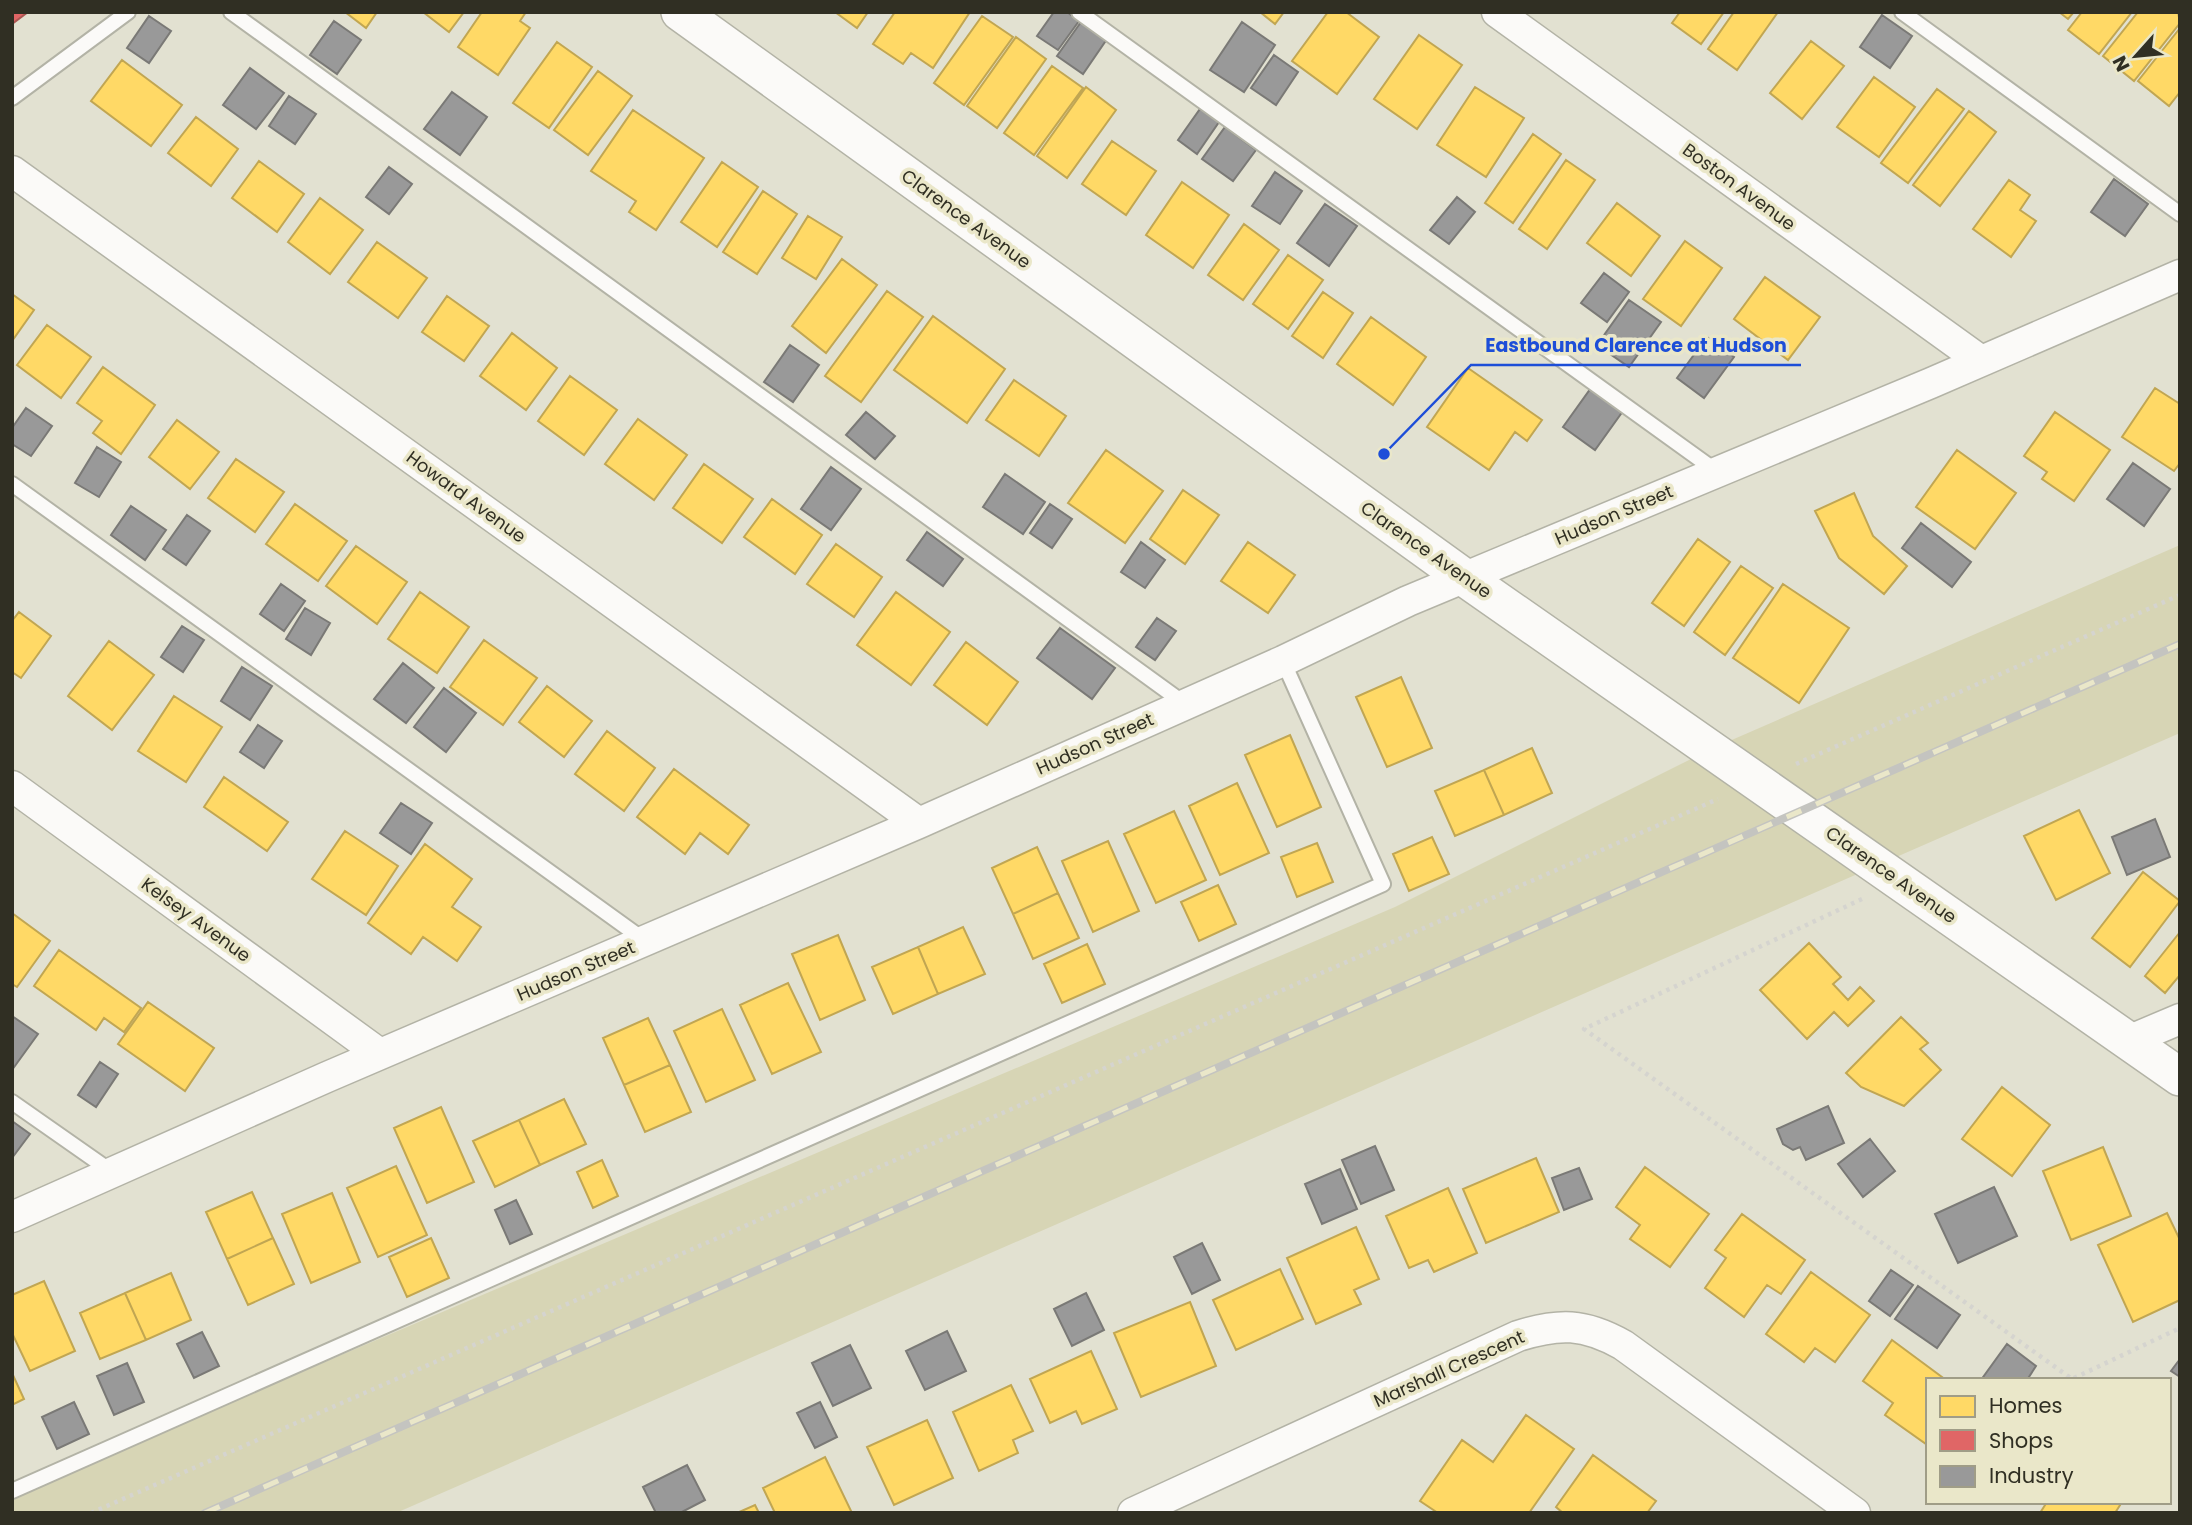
<svg xmlns="http://www.w3.org/2000/svg" width="2192" height="1525" viewBox="0 0 2192 1525" font-family="Poppins,sans-serif">
  <style>
    .green { fill: #d7d5b5 }
    .homes { fill: #ffd966; stroke: #c1a652; stroke-width: 2 }
    .shops { fill: #e06666; stroke: #ab5652; stroke-width: 2 }
    .industry { fill: #999; stroke: #7a7976; stroke-width: 2 }
    .lines { fill: none; stroke-linecap: round; stroke-linejoin: round }
    .service-casing { stroke: #b3b3a6; stroke-width: 18 }
    .minor-casing { stroke: #b3b3a6; stroke-width: 33 }
    .tertiary-casing { stroke: #b3b3a6; stroke-width: 40 }
    .path { stroke: #d5d4cf; stroke-width: 4.5; stroke-dasharray: 3.5 5; stroke-linecap: butt }
    .service { stroke: #fbfaf8; stroke-width: 14 }
    .minor { stroke: #fbfaf8; stroke-width: 30 }
    .tertiary { stroke: #fbfaf8; stroke-width: 37 }
    .rail-casing { stroke: #c4c4c0; stroke-width: 8 }
    .rail { stroke: #eae7c9; stroke-width: 5; stroke-dasharray: 16; stroke-linecap: butt }
    .labels { text-anchor: middle; stroke-width: 7; stroke-linejoin: round; paint-order: stroke }
    .street-label { font-size: 18px; fill: #302f23; stroke: #eae7c9 }
    .leader { fill: none; stroke: #1d4ed8; stroke-width: 2.5 }
    .callout-dot { fill: #1d4ed8; stroke: #eae7c9; stroke-width: 2.5 }
    .callout-label { font-size: 19px; text-anchor: middle; font-weight: bold; fill: #1d4ed8; stroke: #eae7c9; stroke-width: 7; stroke-linejoin: round; paint-order: stroke }
  </style>
  <rect width="100%" height="100%" fill="#e2e1d1"/>
  <!-- green -->
  <path class="green" d="M2180,545V733L396,1513H12V1495L1395,907L1711,749Z"/>
  <!-- homes -->
  <path class="homes" d="M345,12H377L366,28Z
    M423,12H464L449,32Z
    M482,12H526L520,21L530,28L498,75L458,47Z
    M835,12H868L857,28Z
    M895,12H970L933,68L911,53L903,64L873,44Z
    M1260,12H1284L1275,24Z
    M1328,12H1346L1379,37L1337,94L1292,61Z
    M1680,12H1724L1701,44L1672,23Z
    M1734,12H1778L1737,70L1708,49Z
    M2059,12H2074L2068,19Z
    M2082,12H2132L2099,54L2068,30Z
    M2138,12H2178L2180,23L2134,81L2103,56Z
    M982,16L1013,37L964,105L934,83Z
    M2180,28V92L2169,106L2138,81Z
    M1419,35L1462,65L1417,129L1374,99Z
    M1016,37L1046,59L997,128L967,106Z
    M1811,41L1844,66L1802,119L1770,93Z
    M557,42L592,67L549,128L513,103Z
    M122,60L182,105L151,146L91,101Z
    M1052,66L1083,88L1034,155L1004,133Z
    M598,71L632,96L588,155L554,130Z
    M1874,77L1915,107L1879,157L1837,127Z
    M1086,87L1116,110L1067,178L1037,156Z
    M1475,87L1524,118L1486,177L1437,145Z
    M1937,89L1964,109L1908,183L1881,163Z
    M633,110L704,158L656,230L629,212L636,201L591,171Z
    M1969,111L1996,132L1940,206L1913,185Z
    M196,117L238,149L211,186L168,153Z
    M1533,134L1561,154L1513,223L1485,203Z
    M1112,141L1156,171L1126,215L1082,184Z
    M1566,160L1595,180L1547,249L1519,229Z
    M259,161L304,194L277,232L232,198Z
    M722,162L758,187L717,247L681,222Z
    M2009,180L2030,195L2020,210L2036,221L2011,257L1973,229Z
    M1182,182L1229,215L1193,268L1146,235Z
    M763,191L797,214L757,274L723,252Z
    M320,198L363,230L330,274L288,242Z
    M1617,203L1660,236L1631,276L1587,243Z
    M808,216L842,237L816,279L782,258Z
    M1244,224L1279,250L1243,300L1208,275Z
    M1685,241L1722,268L1681,326L1643,299Z
    M377,242L427,278L398,318L348,282Z
    M1288,255L1323,280L1288,329L1253,304Z
    M842,259L877,285L826,353L792,326Z
    M1765,277L1820,317L1788,360L1734,319Z
    M887,291L923,317L861,402L825,376Z
    M1323,292L1353,313L1323,358L1292,336Z
    M12,294L34,310L12,341Z
    M447,296L489,326L464,361L422,332Z
    M933,316L1005,369L967,423L894,370Z
    M1371,317L1426,357L1393,405L1337,364Z
    M47,325L91,357L61,398L17,365Z
    M512,333L557,368L526,410L480,376Z
    M103,367L155,405L121,454L93,433L102,421L77,403Z
    M1468,368L1542,420L1527,441L1515,432L1489,470L1427,427Z
    M570,376L617,410L584,455L538,421Z
    M1014,380L1066,416L1039,456L986,420Z
    M2155,388L2180,404V463L2174,471L2122,437Z
    M2055,412L2110,450L2074,501L2042,479L2047,472L2024,456Z
    M638,419L687,455L654,500L605,464Z
    M177,420L219,452L190,489L149,457Z
    M1106,450L1163,491L1125,543L1068,503Z
    M1957,450L2016,493L1975,549L1916,507Z
    M236,459L284,492L255,532L208,498Z
    M704,464L753,499L722,543L673,508Z
    M1183,490L1219,515L1185,564L1150,539Z
    M1854,493L1873,536L1907,566L1884,594L1839,558L1815,511Z
    M772,499L822,535L795,574L744,537Z
    M295,504L347,541L318,581L266,544Z
    M1698,539L1730,562L1684,626L1652,603Z
    M1248,542L1295,575L1268,613L1221,581Z
    M836,544L882,577L854,617L807,584Z
    M356,546L407,582L377,624L326,586Z
    M1741,566L1773,588L1725,655L1694,632Z
    M1783,584L1849,628L1799,703L1733,658Z
    M420,592L469,627L437,673L388,639Z
    M896,592L950,632L911,685L857,645Z
    M19,612L51,636L21,678L12,672V621Z
    M484,640L537,678L503,725L450,687Z
    M109,641L154,675L112,730L68,696Z
    M966,642L1018,682L987,725L934,685Z
    M1401,677L1432,748L1387,767L1356,697Z
    M547,686L592,721L564,757L519,722Z
    M174,696L222,727L186,782L138,751Z
    M607,731L655,768L624,811L575,774Z
    M1290,735L1321,807L1277,827L1245,755Z
    M1532,748L1552,793L1504,815L1484,770Z
    M674,769L749,825L728,854L700,833L685,854L637,817Z
    M1484,770L1504,815L1455,836L1435,791Z
    M224,777L288,822L267,851L204,807Z
    M1237,783L1269,853L1220,875L1189,806Z
    M2079,810L2110,873L2056,900L2024,836Z
    M1174,811L1206,880L1156,903L1124,834Z
    M345,831L398,866L366,915L312,879Z
    M1432,837L1449,874L1409,891L1393,854Z
    M1108,841L1139,911L1093,932L1062,861Z
    M1317,843L1333,882L1297,897L1281,857Z
    M425,844L472,879L452,907L481,927L457,961L423,937L411,954L368,923Z
    M1037,847L1058,893L1013,914L992,868Z
    M2143,872L2180,901L2130,967L2092,938Z
    M1218,885L1236,924L1199,941L1181,902Z
    M1058,893L1079,938L1033,959L1013,914Z
    M12,913L50,941L17,987L12,984Z
    M963,927L985,974L938,994L918,947Z
    M2180,932V975L2165,993L2145,976Z
    M838,935L865,1000L820,1020L792,954Z
    M1809,943L1841,977L1833,984L1848,1000L1860,987L1874,1001L1848,1026L1834,1012L1807,1039L1760,990Z
    M1087,944L1105,984L1062,1003L1044,964Z
    M918,947L938,994L893,1014L872,967Z
    M59,950L141,1008L124,1032L104,1018L96,1030L34,986Z
    M788,983L821,1052L772,1074L740,1005Z
    M148,1002L214,1048L185,1091L118,1044Z
    M722,1009L755,1080L706,1102L674,1031Z
    M1901,1017L1928,1043L1920,1049L1941,1070L1904,1106L1861,1087L1846,1073Z
    M648,1018L670,1065L624,1085L603,1038Z
    M670,1065L691,1112L645,1132L624,1085Z
    M2002,1087L2050,1125L2012,1176L1962,1139Z
    M564,1099L586,1144L540,1165L519,1120Z
    M441,1107L474,1182L427,1203L394,1128Z
    M519,1120L540,1165L495,1187L473,1141Z
    M2103,1147L2131,1216L2071,1240L2043,1171Z
    M1536,1158L1559,1212L1486,1243L1463,1189Z
    M602,1160L618,1196L593,1208L577,1172Z
    M396,1166L427,1235L378,1257L347,1188Z
    M1645,1167L1709,1214L1670,1267L1630,1239L1640,1225L1616,1207Z
    M1448,1188L1477,1253L1434,1272L1428,1260L1409,1268L1386,1216Z
    M252,1192L273,1238L227,1259L206,1212Z
    M332,1193L360,1262L311,1283L282,1214Z
    M2167,1213L2180,1240V1300L2133,1322L2098,1245Z
    M1742,1214L1805,1260L1781,1294L1767,1285L1744,1317L1705,1288L1726,1258L1715,1250Z
    M1356,1227L1379,1279L1354,1290L1361,1304L1316,1324L1287,1258Z
    M273,1238L294,1284L248,1305L227,1259Z
    M431,1238L449,1278L407,1297L389,1257Z
    M1280,1269L1303,1319L1236,1350L1213,1300Z
    M1811,1272L1870,1315L1835,1362L1815,1348L1804,1362L1766,1334Z
    M171,1273L191,1320L146,1340L125,1293Z
    M44,1281L75,1351L30,1371L12,1333V1295Z
    M125,1293L146,1340L100,1359L80,1313Z
    M1190,1302L1216,1366L1141,1397L1114,1333Z
    M1892,1340L1946,1380H1928L1926,1444L1885,1415L1893,1403L1863,1381Z
    M1091,1351L1117,1409L1082,1424L1076,1411L1050,1423L1030,1379Z
    M12,1373L24,1399L12,1405Z
    M1011,1385L1033,1431L1013,1440L1018,1453L979,1471L953,1412Z
    M1526,1415L1574,1449L1529,1513H1438L1420,1501L1462,1440L1493,1462Z
    M927,1420L953,1478L894,1505L867,1447Z
    M1593,1455L1656,1501L1647,1513H1563L1556,1507Z
    M825,1457L852,1513H775L763,1488Z
    M2047,1502H2122L2115,1513H2040Z
    M755,1505L759,1513H737Z"/>
  <!-- shops -->
  <path class="shops" d="M12,12H28L12,24Z"/>
  <!-- industry -->
  <path class="industry" d="M1054,12H1067L1079,21L1058,50L1037,36Z
    M1882,15L1912,36L1890,68L1860,47Z
    M149,16L171,31L149,63L127,48Z
    M334,21L361,40L337,74L310,55Z
    M1081,22L1107,39L1083,74L1057,56Z
    M1242,22L1275,45L1244,92L1210,70Z
    M1274,55L1298,72L1276,105L1251,88Z
    M250,68L284,93L256,129L223,105Z
    M452,92L487,117L460,155L424,129Z
    M289,96L316,114L295,144L269,126Z
    M1200,109L1219,122L1197,154L1178,140Z
    M1225,127L1256,150L1233,181L1202,159Z
    M389,167L412,184L389,214L366,197Z
    M1275,172L1302,191L1280,224L1252,206Z
    M2114,179L2148,204L2125,236L2091,212Z
    M1457,197L1475,212L1449,244L1430,230Z
    M1325,204L1357,226L1329,266L1297,243Z
    M1604,273L1629,292L1607,322L1581,303Z
    M1629,300L1661,322L1629,367L1597,345Z
    M1707,337L1734,357L1704,398L1677,378Z
    M790,345L819,365L793,402L764,382Z
    M1591,388L1623,411L1595,450L1563,427Z
    M26,408L52,426L31,456L12,444V428Z
    M866,412L895,436L875,459L846,435Z
    M97,447L121,462L99,497L75,483Z
    M2133,463L2170,489L2144,526L2107,499Z
    M831,467L861,489L831,530L801,509Z
    M1005,474L1045,502L1023,534L983,507Z
    M1050,504L1072,519L1052,548L1030,533Z
    M131,506L166,530L145,560L111,535Z
    M187,515L210,531L186,565L163,549Z
    M1921,523L1971,562L1952,587L1902,548Z
    M927,532L963,559L943,586L907,560Z
    M1141,542L1165,560L1145,588L1121,572Z
    M281,584L305,601L284,631L260,614Z
    M305,608L330,623L311,655L286,639Z
    M1157,618L1176,631L1155,660L1136,647Z
    M182,626L204,640L183,672L161,657Z
    M1060,628L1115,668L1092,699L1037,658Z
    M403,663L434,688L406,723L374,699Z
    M242,667L272,686L250,720L221,701Z
    M444,688L476,713L446,752L414,727Z
    M258,725L282,741L264,768L240,752Z
    M401,803L432,823L411,854L380,833Z
    M2155,819L2170,857L2127,875L2112,837Z
    M12,1016L38,1034L12,1070Z
    M100,1062L118,1074L96,1107L78,1095Z
    M1828,1106L1844,1143L1806,1160L1800,1147L1793,1150L1783,1144L1777,1129Z
    M12,1121L30,1134L12,1158Z
    M1870,1139L1895,1171L1863,1197L1838,1164Z
    M1375,1146L1394,1190L1361,1204L1342,1160Z
    M1579,1168L1592,1199L1564,1210L1552,1178Z
    M1340,1169L1357,1209L1322,1224L1305,1184Z
    M1994,1187L2017,1236L1958,1263L1935,1214Z
    M516,1200L532,1234L510,1244L495,1210Z
    M1202,1243L1220,1280L1192,1294L1174,1257Z
    M1891,1270L1913,1285L1890,1316L1869,1301Z
    M1918,1286L1960,1315L1937,1348L1895,1319Z
    M1086,1293L1104,1330L1072,1346L1054,1309Z
    M947,1331L966,1371L925,1390L906,1351Z
    M202,1332L219,1366L194,1378L177,1344Z
    M2007,1344L2036,1366L2027,1380H1981Z
    M850,1345L871,1388L833,1406L812,1363Z
    M2180,1359V1377L2171,1371Z
    M127,1363L144,1402L114,1415L97,1376Z
    M74,1402L89,1434L57,1449L42,1417Z
    M820,1402L837,1437L815,1448L797,1413Z
    M687,1465L705,1500L680,1513H656L643,1487Z"/>
  <g class="lines">
    <!-- service casing -->
    <g class="service-casing">
      <path id="service" d="M231,12L1185,704
        M1079,12L1716,471
        M1902,12L2180,214
        M12,98L128,12
        M12,484L644,940
        M12,1102L112,1172
        M12,1491L1383,884L1283,661"/>
    </g>
    <!-- minor casing -->
    <g class="minor-casing">
      <path id="minor" d="M1497,12L1981,361
        M12,171L919,823
        M12,786L380,1054
        M2128,1041L2180,1019
        M12,1217L327,1077L919,823L1283,661L1408,601L1931,383L2180,275
        M1133,1513L1518,1336C1559,1323 1584,1323 1623,1345L1855,1513"/>
    </g>
    <!-- tertiary casing -->
    <g class="tertiary-casing">
      <path id="tertiary" d="M680,12L1465,578L2180,1077"/>
    </g>
    <!-- path -->
    <path class="path" d="M1796,764L2180,595
      M1862,899L1584,1029L2072,1379L2180,1328
      M91,1513L1718,799"/>
    <!-- service -->
    <use href="#service" class="service"/>
    <!-- minor -->
    <use href="#minor" class="minor"/>
    <!-- tertiary -->
    <use href="#tertiary" class="tertiary"/>
    <!-- rail casing -->
    <g class="rail-casing">
      <path id="rail" d="M205,1513L2180,644"/>
    </g>
    <!-- rail -->
    <use href="#rail" class="rail"/>
  </g>
  <g class="labels">
    <!-- street labels -->
    <g class="street-label">
      <text transform="translate(1739 187) rotate(36)" y="6">Boston Avenue</text>
      <text transform="translate(966 219) rotate(36)" y="6">Clarence Avenue</text>
      <text transform="translate(466 497) rotate(36)" y="6">Howard Avenue</text>
      <text transform="translate(1614 515) rotate(-23)" y="6">Hudson Street</text>
      <text transform="translate(1426 550) rotate(35)" y="6">Clarence Avenue</text>
      <text transform="translate(1095 744) rotate(-24)" y="6">Hudson Street</text>
      <text transform="translate(1891 875) rotate(35)" y="6">Clarence Avenue</text>
      <text transform="translate(196 920) rotate(36)" y="6">Kelsey Avenue</text>
      <text transform="translate(576 971) rotate(-23)" y="6">Hudson Street</text>
      <text transform="translate(1449 1369) rotate(-24)" y="6">Marshall Crescent</text>
    </g>
  </g>
  <!-- callouts -->
  <path class="leader" d="M1384 454L1471 365H1801"/>
  <circle class="callout-dot" cx="1384" cy="454" r="7"/>
  <g class="callout-label">
    <text x="1636" y="352">Eastbound Clarence at Hudson</text>
  </g>
  <!-- border -->
  <rect width="2192" height="1525" fill="none" stroke="#302f23" stroke-width="28"/>
  <!-- legend -->
  <rect x="1926" y="1378" width="245" height="126" fill="#eae7c9" stroke="#a09d87" stroke-width="2"/>
  <rect x="1940" y="1396" width="35" height="21" fill="#ffd966" stroke="#a09d87" stroke-width="2"/>
  <text x="1989" y="1413" font-size="21" fill="#302f23">Homes</text>
  <rect x="1940" y="1430" width="35" height="21" fill="#e06666" stroke="#a09d87" stroke-width="2"/>
  <text x="1989" y="1448" font-size="21" fill="#302f23">Shops</text>
  <rect x="1940" y="1466" width="35" height="21" fill="#999999" stroke="#a09d87" stroke-width="2"/>
  <text x="1989" y="1483" font-size="21" fill="#302f23">Industry</text>
  <!-- north arrow -->
  <g transform="translate(2136 56) rotate(243)" stroke="#eae7c9" stroke-width="5" paint-order="stroke">
  <path d="M0-5L12 26L0 18L-12 26Z" fill="#302f23"/>
  <text y="-10" font-size="19" font-weight="bold" text-anchor="middle" fill="#302f23">N</text>
  </g>
</svg>
